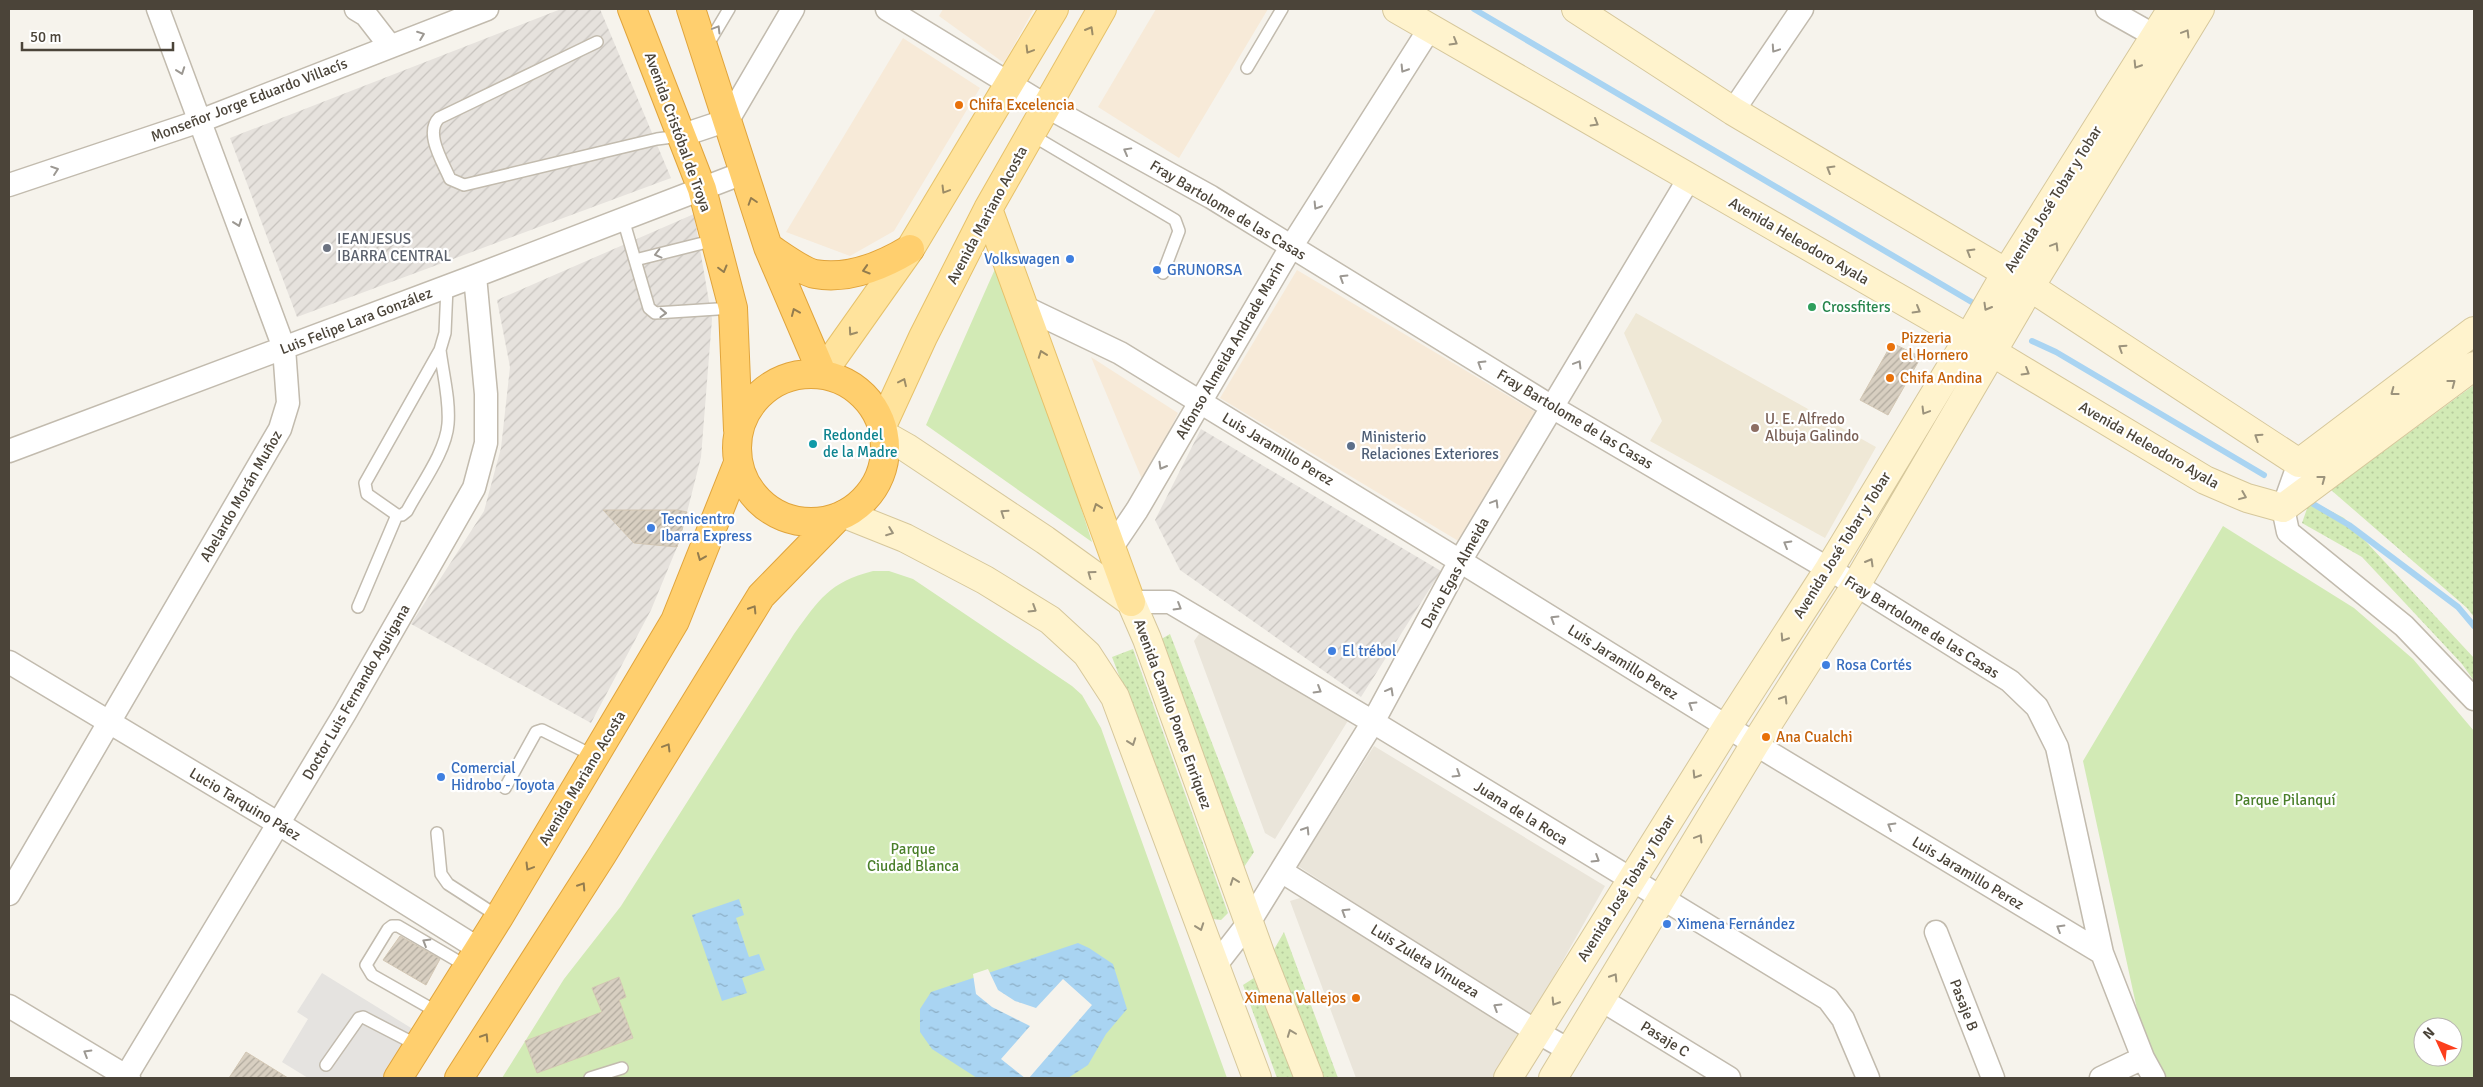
<svg xmlns="http://www.w3.org/2000/svg" width="2483" height="1087" viewBox="0 0 2483 1087" font-family="Signika,sans-serif">
  <style>
    .residential { fill: #eae5da }
    .commercial { fill: #f7ead8 }
    .industrial { fill: url(#industrial-furrows) }
    .education { fill: #efe8d6 }
    .grass { fill: url(#grass-dots) }
    .park { fill: #d2eab5; fill-rule: evenodd }
    .parking { fill: #e5e3e0 }
    .water { fill: url(#water-ripples) }
    .pier { fill: #f6f3ec }
    .lines { fill: none; stroke-linecap: round; stroke-linejoin: round }
    .stream { stroke: #a9d4f2; stroke-width: 6 }
    .building { fill: url(#building-hatch); stroke: #d3c7b4 }
    .lane-casing { stroke: #c2bbae; stroke-width: 14 }
    .street-casing { stroke: #c2bbae; stroke-width: 25 }
    .secondary-casing { stroke: #d6c79b; stroke-width: 30 }
    .primary-casing { stroke: #e6c16a; stroke-width: 30 }
    .highway-casing { stroke: #e0a43c; stroke-width: 30 }
    .lane { stroke: #fff; stroke-width: 11 }
    .street { stroke: #fff; stroke-width: 22 }
    .secondary { stroke: #fff3cd; stroke-width: 28 }
    .primary { stroke: #ffe39c; stroke-width: 28 }
    .highway { stroke: #ffcf6e; stroke-width: 28 }
    .oneway { stroke: #9c9892 }
    .oneway2 { stroke: #9c8c66 }
    .oneway3 { stroke: #9c937c }
    .oneway4 { stroke: #937c4e }
    .food-dot { fill: #e8710a; stroke: #fff; stroke-width: 2 }
    .worship-dot { fill: #6b7280; stroke: #fff; stroke-width: 2 }
    .shop-dot { fill: #3f7fe0; stroke: #fff; stroke-width: 2 }
    .leisure-dot { fill: #2e9e5b; stroke: #fff; stroke-width: 2 }
    .education-dot { fill: #8d6e63; stroke: #fff; stroke-width: 2 }
    .culture-dot { fill: #0f9aa8; stroke: #fff; stroke-width: 2 }
    .service-dot { fill: #5c6f8a; stroke: #fff; stroke-width: 2 }
    .labels { text-anchor: middle; stroke-width: 4.5; stroke-linejoin: round; paint-order: stroke }
    .street-label { font-size: 15px; fill: #4b4439; stroke: #fff }
    .food-label { font-size: 15px; fill: #c56008; stroke: #fff; text-anchor: start }
    .worship-label { font-size: 15px; fill: #5b616d; stroke: #fff; text-anchor: start }
    .shop-label { font-size: 15px; fill: #366cbe; stroke: #fff; text-anchor: start }
    .leisure-label { font-size: 15px; fill: #27864d; stroke: #fff; text-anchor: start }
    .education-label { font-size: 15px; fill: #785e54; stroke: #fff; text-anchor: start }
    .culture-label { font-size: 15px; fill: #0d838f; stroke: #fff; text-anchor: start }
    .service-label { font-size: 15px; fill: #4e5e75; stroke: #fff; text-anchor: start }
    .park-label { font-size: 15px; fill: #4a7f2a; stroke: #fff }
  </style>
  <defs>
    <pattern id="industrial-furrows" width="10" height="10" patternUnits="userSpaceOnUse" patternTransform="scale(1.25)"><rect width="10" height="10" fill="#e6e2dd"/><path d="M-1 1l2-2M0 10L10 0M9 11l2-2" fill="none" stroke="#c7c3be"/></pattern>
    <pattern id="grass-dots" width="8" height="8" patternUnits="userSpaceOnUse" patternTransform="scale(1.25)"><rect width="8" height="8" fill="#d2eab5"/><path d="M2 2h.1M6 6h.1" fill="none" stroke="#b6ca9c" stroke-width="1.8" stroke-linecap="round"/></pattern>
    <pattern id="water-ripples" width="26" height="14" patternUnits="userSpaceOnUse" patternTransform="scale(1.25)"><rect width="26" height="14" fill="#a9d4f2"/><path d="M2 4q2-2 4 0t4 0M15 11q2-2 4 0t4 0" fill="none" stroke="#8caec5"/></pattern>
    <pattern id="building-hatch" width="6" height="6" patternUnits="userSpaceOnUse" patternTransform="scale(1.25)"><rect width="6" height="6" fill="#d8cfc1"/><path d="M-1 1l2-2M0 6l6-6M5 7l2-2" fill="none" stroke="#b1aa9e"/></pattern>
  </defs>
  <rect width="100%" height="100%" fill="#f6f3ec"/>
  <!-- residential -->
  <path class="residential" d="M1202,630L1349,719L1275,839L1265,833L1194,641Z
    M1374,746L1605,886L1531,1017L1298,866Z
    M1300,898L1521,1031L1492,1078H1356L1290,901Z"/>
  <!-- commercial -->
  <path class="commercial" d="M943,9H1034L1004,63L939,16Z
    M1156,9H1268L1179,158L1098,107Z
    M903,38L980,88L894,231L850,256L786,232Z
    M1297,270L1537,413L1460,542L1220,398Z
    M1091,357L1178,413L1144,484Z"/>
  <!-- industrial -->
  <path class="industrial" d="M561,9H600L671,178L297,317L230,138Z
    M694,214L712,319L701,457L680,540L651,610L591,723L411,624L484,511L501,448L510,367L497,300Z
    M1201,429L1441,571L1361,697L1180,570L1155,520Z"/>
  <!-- education -->
  <path class="education" d="M1636,313L1876,447L1825,538L1650,441L1662,421L1624,333Z"/>
  <!-- grass -->
  <path class="grass" d="M2474,385V617L2467,608L2331,490Z
    M2310,500L2344,518L2474,658V681L2462,664L2362,557L2302,523Z
    M1170,634L1254,852L1242,870L1158,641Z
    M1133,649L1228,913L1221,920L1212,919L1112,657Z
    M1284,932L1338,1078H1318L1272,953Z
    M1257,976L1294,1078H1277L1243,985Z"/>
  <!-- park -->
  <path class="park" d="M995,269L1008,279L1092,542L926,425Z
    M2223,526L2354,608L2413,659L2474,731V1078H2167L2155,1061L2140,1023L2083,761ZM2423,1027H2453V1057H2423Z
    M873,571H889L913,579L1072,686L1082,695L1101,728L1227,1078H502L564,979L621,906L794,634C819,600 829,582 873,571Z"/>
  <!-- parking -->
  <path class="parking" d="M322,973L416,1031L386,1078H308L282,1062L308,1019L297,1012Z"/>
  <!-- water -->
  <path class="water" d="M739,899L744,915L736,918L749,957L759,954L765,970L742,978L747,993L722,1001L692,915Z
    M1078,943L1089,948L1113,964L1127,1009L1106,1034L1088,1065L1068,1078H977L932,1049L920,1032V1009L931,992Z"/>
  <!-- pier -->
  <path class="pier" d="M988,969L998,990L1015,1001L1036,1008L1063,979L1092,1005L1029,1078H1025L1001,1059L1030,1026L992,1007L976,994L973,974Z"/>
  <g class="lines">
    <!-- stream -->
    <path class="stream" d="M1474,9L1975,304
      M2032,341L2056,352L2264,475
      M2310,502L2349,525L2458,607L2474,626"/>
  </g>
  <!-- building -->
  <path class="building" d="M1892,343L1921,357L1888,415L1860,400Z
    M603,510H677L687,512L677,547L634,543Z
    M400,936L440,959L426,985L383,960Z
    M619,977L626,997L619,1000L633,1038L537,1073L525,1041L602,1012L592,988Z
    M246,1052L288,1078H229Z"/>
  <g class="lines">
    <!-- lane casing -->
    <g class="lane-casing">
      <path id="lane" d="M597,42L439,118C424,133 443,162 450,179L464,185L657,139L680,136
        M707,46L729,9
        M1247,68L1282,9
        M1030,134L1175,220L1179,231L1163,273
        M623,219L649,308L655,313L733,308
        M635,260L715,240
        M397,515H402L407,511C420,486 446,452 448,424C450,400 443,374 440,350
        M358,607L397,515L367,494L365,483L440,350L445,333L447,287
        M505,788L536,732L542,730L596,757
        M437,833L441,874L448,884L499,917
        M439,1013L372,975L366,965L388,929L392,926H398L468,967
        M326,1065L359,1018L363,1017L419,1046
        M590,1078L622,1068"/>
    </g>
    <!-- street casing -->
    <g class="street-casing">
      <path id="street" d="M356,9L366,15L390,46
        M887,9L1046,106L1211,197L1552,407L1856,585L2010,681L2037,707L2057,747L2102,953L2143,1058L2154,1078
        M2107,9L2155,36
        M1733,111L1802,9
        M680,136L728,120L793,9
        M9,185L200,121L487,9
        M1024,307L1120,353L1460,561L1755,744L2102,953
        M9,451L475,276L743,173
        M2299,463L2283,508L2288,532L2404,626L2474,699
        M1112,547L1137,510L1291,247L1430,28
        M1131,602H1170L1373,722L1828,999L1843,1019L1868,1078
        M9,662L279,824L479,949
        M1281,871L1537,1032L1569,1050
        M9,894L280,429L288,403L284,348L158,9
        M1936,932L1993,1078
        M1215,966L1250,921L1373,722L1460,561L1690,177
        M1600,999L1729,1078
        M9,1006L129,1078
        M125,1078L345,713L474,488L486,443V394L475,276
        M2101,1078L2143,1058"/>
    </g>
    <!-- secondary casing -->
    <g class="secondary-casing">
      <path id="secondary" d="M1397,9L1992,352L2205,480L2247,498L2283,508L2474,366
        M1576,9L1733,111L2030,287L2299,463L2474,331
        M884,435L907,448L1045,540L1131,602L1147,639L1261,956L1309,1078
        M845,514L905,538L985,580L1050,620L1087,654L1115,697L1257,1078
        M1508,1078L1727,727L1829,569L1968,339L2006,273L2172,9
        M1553,1078L1755,744L1856,585L2030,287L2200,9"/>
    </g>
    <!-- primary casing -->
    <g class="primary-casing">
      <path id="primary" d="M988,209L1131,602
        M823,372L910,249L1054,9
        M882,426L923,337L988,209L1102,9"/>
    </g>
    <!-- highway casing -->
    <g class="highway-casing">
      <path id="highway" d="M632,9L702,189L733,308L738,430
        M691,9L768,247L822,373
        M768,247C779,254 803,272 815,274C849,280 882,266 910,249
        M737 448a74 74 0 1 1 148 0a74 74 0 1 1-148 0Z
        M398,1078L499,917L675,621L738,463
        M459,1078L602,855L761,596L838,517"/>
    </g>
    <!-- lane -->
    <use href="#lane" class="lane"/>
    <!-- street -->
    <use href="#street" class="street"/>
    <!-- secondary -->
    <use href="#secondary" class="secondary"/>
    <!-- primary -->
    <use href="#primary" class="primary"/>
    <!-- highway -->
    <use href="#highway" class="highway"/>
  </g>
  <!-- one-way arrows -->
  <defs><path id="oneway-chevron" d="M-2-3.5L2.5 0L-2 3.5" fill="none" stroke-width="1.6" stroke-linecap="round" stroke-linejoin="round" transform="scale(1.25)"/></defs>
  <g class="oneway">
    <use href="#oneway-chevron" transform="translate(717 29) rotate(-59)"/>
    <use href="#oneway-chevron" transform="translate(421 35) rotate(-21)"/>
    <use href="#oneway-chevron" transform="translate(1775 49) rotate(124)"/>
    <use href="#oneway-chevron" transform="translate(1404 69) rotate(122)"/>
    <use href="#oneway-chevron" transform="translate(181 71) rotate(70)"/>
    <use href="#oneway-chevron" transform="translate(1127 151) rotate(-151)"/>
    <use href="#oneway-chevron" transform="translate(55 170) rotate(-19)"/>
    <use href="#oneway-chevron" transform="translate(1317 206) rotate(122)"/>
    <use href="#oneway-chevron" transform="translate(238 223) rotate(70)"/>
    <use href="#oneway-chevron" transform="translate(658 254) rotate(166)"/>
    <use href="#oneway-chevron" transform="translate(1343 278) rotate(-148)"/>
    <use href="#oneway-chevron" transform="translate(663 313) rotate(2)"/>
    <use href="#oneway-chevron" transform="translate(1481 364) rotate(-148)"/>
    <use href="#oneway-chevron" transform="translate(1578 364) rotate(-59)"/>
    <use href="#oneway-chevron" transform="translate(1162 466) rotate(120)"/>
    <use href="#oneway-chevron" transform="translate(1495 503) rotate(-59)"/>
    <use href="#oneway-chevron" transform="translate(1787 544) rotate(-150)"/>
    <use href="#oneway-chevron" transform="translate(1178 607) rotate(31)"/>
    <use href="#oneway-chevron" transform="translate(1554 619) rotate(-148)"/>
    <use href="#oneway-chevron" transform="translate(1318 690) rotate(31)"/>
    <use href="#oneway-chevron" transform="translate(1390 691) rotate(-61)"/>
    <use href="#oneway-chevron" transform="translate(1692 705) rotate(-148)"/>
    <use href="#oneway-chevron" transform="translate(1457 774) rotate(32)"/>
    <use href="#oneway-chevron" transform="translate(1891 826) rotate(-149)"/>
    <use href="#oneway-chevron" transform="translate(1306 830) rotate(-58)"/>
    <use href="#oneway-chevron" transform="translate(1596 859) rotate(32)"/>
    <use href="#oneway-chevron" transform="translate(1345 912) rotate(-148)"/>
    <use href="#oneway-chevron" transform="translate(2060 928) rotate(-149)"/>
    <use href="#oneway-chevron" transform="translate(426 942) rotate(-149)"/>
    <use href="#oneway-chevron" transform="translate(1497 1007) rotate(-148)"/>
    <use href="#oneway-chevron" transform="translate(87 1053) rotate(-149)"/>
  </g>
  <g class="oneway2">
    <use href="#oneway-chevron" transform="translate(1090 30) rotate(-60)"/>
    <use href="#oneway-chevron" transform="translate(1029 50) rotate(121)"/>
    <use href="#oneway-chevron" transform="translate(945 190) rotate(121)"/>
    <use href="#oneway-chevron" transform="translate(852 332) rotate(125)"/>
    <use href="#oneway-chevron" transform="translate(1042 354) rotate(-110)"/>
    <use href="#oneway-chevron" transform="translate(903 382) rotate(-65)"/>
    <use href="#oneway-chevron" transform="translate(1097 507) rotate(-110)"/>
  </g>
  <g class="oneway3">
    <use href="#oneway-chevron" transform="translate(2186 33) rotate(-59)"/>
    <use href="#oneway-chevron" transform="translate(1454 42) rotate(30)"/>
    <use href="#oneway-chevron" transform="translate(2137 65) rotate(122)"/>
    <use href="#oneway-chevron" transform="translate(1595 123) rotate(30)"/>
    <use href="#oneway-chevron" transform="translate(1830 169) rotate(-149)"/>
    <use href="#oneway-chevron" transform="translate(2055 246) rotate(-59)"/>
    <use href="#oneway-chevron" transform="translate(1970 252) rotate(-149)"/>
    <use href="#oneway-chevron" transform="translate(1987 307) rotate(120)"/>
    <use href="#oneway-chevron" transform="translate(1917 310) rotate(30)"/>
    <use href="#oneway-chevron" transform="translate(2122 348) rotate(-147)"/>
    <use href="#oneway-chevron" transform="translate(2026 372) rotate(31)"/>
    <use href="#oneway-chevron" transform="translate(2452 383) rotate(-37)"/>
    <use href="#oneway-chevron" transform="translate(2394 392) rotate(143)"/>
    <use href="#oneway-chevron" transform="translate(1925 411) rotate(121)"/>
    <use href="#oneway-chevron" transform="translate(2258 437) rotate(-147)"/>
    <use href="#oneway-chevron" transform="translate(2322 479) rotate(-37)"/>
    <use href="#oneway-chevron" transform="translate(2243 496) rotate(22)"/>
    <use href="#oneway-chevron" transform="translate(1004 513) rotate(-146)"/>
    <use href="#oneway-chevron" transform="translate(890 532) rotate(21)"/>
    <use href="#oneway-chevron" transform="translate(1870 562) rotate(-60)"/>
    <use href="#oneway-chevron" transform="translate(1091 574) rotate(-144)"/>
    <use href="#oneway-chevron" transform="translate(1033 609) rotate(32)"/>
    <use href="#oneway-chevron" transform="translate(1784 638) rotate(123)"/>
    <use href="#oneway-chevron" transform="translate(1784 699) rotate(-58)"/>
    <use href="#oneway-chevron" transform="translate(1132 742) rotate(70)"/>
    <use href="#oneway-chevron" transform="translate(1696 775) rotate(122)"/>
    <use href="#oneway-chevron" transform="translate(1699 838) rotate(-59)"/>
    <use href="#oneway-chevron" transform="translate(1234 881) rotate(-110)"/>
    <use href="#oneway-chevron" transform="translate(1200 927) rotate(70)"/>
    <use href="#oneway-chevron" transform="translate(1614 977) rotate(-58)"/>
    <use href="#oneway-chevron" transform="translate(1555 1002) rotate(122)"/>
    <use href="#oneway-chevron" transform="translate(1291 1033) rotate(-111)"/>
  </g>
  <g class="oneway4">
    <use href="#oneway-chevron" transform="translate(752 201) rotate(-108)"/>
    <use href="#oneway-chevron" transform="translate(723 269) rotate(75)"/>
    <use href="#oneway-chevron" transform="translate(866 270) rotate(163)"/>
    <use href="#oneway-chevron" transform="translate(795 312) rotate(-113)"/>
    <use href="#oneway-chevron" transform="translate(701 557) rotate(112)"/>
    <use href="#oneway-chevron" transform="translate(753 609) rotate(-58)"/>
    <use href="#oneway-chevron" transform="translate(667 747) rotate(-59)"/>
    <use href="#oneway-chevron" transform="translate(529 867) rotate(121)"/>
    <use href="#oneway-chevron" transform="translate(582 886) rotate(-57)"/>
    <use href="#oneway-chevron" transform="translate(485 1037) rotate(-58)"/>
  </g>
  <!-- markers -->
  <g class="food-dot">
    <circle cx="959" cy="105" r="5"/>
    <circle cx="1891" cy="347" r="5"/>
    <circle cx="1890" cy="378" r="5"/>
    <circle cx="1766" cy="737" r="5"/>
    <circle cx="1356" cy="998" r="5"/>
  </g>
  <circle class="worship-dot" cx="327" cy="248" r="5"/>
  <g class="shop-dot">
    <circle cx="1070" cy="259" r="5"/>
    <circle cx="1157" cy="270" r="5"/>
    <circle cx="651" cy="528" r="5"/>
    <circle cx="1332" cy="651" r="5"/>
    <circle cx="1826" cy="665" r="5"/>
    <circle cx="441" cy="777" r="5"/>
    <circle cx="1667" cy="924" r="5"/>
  </g>
  <circle class="leisure-dot" cx="1812" cy="307" r="5"/>
  <circle class="education-dot" cx="1755" cy="428" r="5"/>
  <circle class="culture-dot" cx="813" cy="444" r="5"/>
  <circle class="service-dot" cx="1351" cy="446" r="5"/>
  <g class="labels">
    <!-- street labels -->
    <g class="street-label">
      <text transform="translate(249 100) rotate(-21)" y="5">Monseñor Jorge Eduardo Villacís</text>
      <text transform="translate(678 132) rotate(70)" y="5">Avenida Cristóbal de Troya</text>
      <text transform="translate(2053 199) rotate(-58)" y="5">Avenida José Tobar y Tobar</text>
      <text transform="translate(1228 210) rotate(31)" y="5">Fray Bartolome de las Casas</text>
      <text transform="translate(987 215) rotate(-62)" y="5">Avenida Mariano Acosta</text>
      <text transform="translate(1799 241) rotate(30)" y="5">Avenida Heleodoro Ayala</text>
      <text transform="translate(356 321) rotate(-21)" y="5">Luis Felipe Lara González</text>
      <text transform="translate(1230 350) rotate(-60)" y="5">Alfonso Almeida Andrade Marin</text>
      <text transform="translate(1575 419) rotate(31)" y="5">Fray Bartolome de las Casas</text>
      <text transform="translate(2149 445) rotate(30)" y="5">Avenida Heleodoro Ayala</text>
      <text transform="translate(1278 449) rotate(31)" y="5">Luis Jaramillo Perez</text>
      <text transform="translate(241 496) rotate(-60)" y="5">Abelardo Morán Muñoz</text>
      <text transform="translate(1842 545) rotate(-58)" y="5">Avenida José Tobar y Tobar</text>
      <text transform="translate(1455 573) rotate(-61)" y="5">Dario Egas Almeida</text>
      <text transform="translate(1922 627) rotate(32)" y="5">Fray Bartolome de las Casas</text>
      <text transform="translate(1623 662) rotate(32)" y="5">Luis Jaramillo Perez</text>
      <text transform="translate(356 692) rotate(-60)" y="5">Doctor Luis Fernando Aguigana</text>
      <text transform="translate(1173 714) rotate(70)" y="5">Avenida Camilo Ponce Enriquez</text>
      <text transform="translate(582 778) rotate(-59)" y="5">Avenida Mariano Acosta</text>
      <text transform="translate(245 804) rotate(31)" y="5">Lucio Tarquino Páez</text>
      <text transform="translate(1521 813) rotate(32)" y="5">Juana de la Roca</text>
      <text transform="translate(1968 873) rotate(31)" y="5">Luis Jaramillo Perez</text>
      <text transform="translate(1626 888) rotate(-58)" y="5">Avenida José Tobar y Tobar</text>
      <text transform="translate(1425 961) rotate(32)" y="5">Luis Zuleta Vinueza</text>
      <text transform="translate(1964 1005) rotate(69)" y="5">Pasaje B</text>
      <text transform="translate(1665 1039) rotate(32)" y="5">Pasaje C</text>
    </g>
    <!-- food labels -->
    <g class="food-label">
      <text x="969" y="110">Chifa Excelencia</text>
      <text x="1901" y="343">Pizzeria<tspan x="1901" dy="17">el Hornero</tspan></text>
      <text x="1900" y="383">Chifa Andina</text>
      <text x="1776" y="742">Ana Cualchi</text>
      <text x="1346" y="1003" text-anchor="end">Ximena Vallejos</text>
    </g>
    <!-- worship labels -->
    <g class="worship-label">
      <text x="337" y="244">IEANJESUS<tspan x="337" dy="17">IBARRA CENTRAL</tspan></text>
    </g>
    <!-- shop labels -->
    <g class="shop-label">
      <text x="1060" y="264" text-anchor="end">Volkswagen</text>
      <text x="1167" y="275">GRUNORSA</text>
      <text x="661" y="524">Tecnicentro<tspan x="661" dy="17">Ibarra Express</tspan></text>
      <text x="1342" y="656">El trébol</text>
      <text x="1836" y="670">Rosa Cortés</text>
      <text x="451" y="773">Comercial<tspan x="451" dy="17">Hidrobo - Toyota</tspan></text>
      <text x="1677" y="929">Ximena Fernández</text>
    </g>
    <!-- leisure labels -->
    <g class="leisure-label">
      <text x="1822" y="312">Crossfiters</text>
    </g>
    <!-- education labels -->
    <g class="education-label">
      <text x="1765" y="424">U. E. Alfredo<tspan x="1765" dy="17">Albuja Galindo</tspan></text>
    </g>
    <!-- culture labels -->
    <g class="culture-label">
      <text x="823" y="440">Redondel<tspan x="823" dy="17">de la Madre</tspan></text>
    </g>
    <!-- service labels -->
    <g class="service-label">
      <text x="1361" y="442">Ministerio<tspan x="1361" dy="17">Relaciones Exteriores</tspan></text>
    </g>
    <!-- park labels -->
    <g class="park-label">
      <text x="2285" y="805">Parque Pilanquí</text>
      <text x="913" y="854">Parque<tspan x="913" dy="17">Ciudad Blanca</tspan></text>
    </g>
  </g>
  <!-- border -->
  <rect width="2483" height="1087" fill="none" stroke="#4b4439" stroke-width="20"/>
  <!-- north arrow -->
  <g transform="translate(2438 1042) rotate(314)"><circle r="24" fill="#ffffff" stroke="#b7b4b0"/>
  <path d="M0-4L9 19L0 12L-9 19Z" fill="#fc3f1d"/>
  <text y="-8" font-size="14" font-weight="bold" text-anchor="middle" fill="#4b4439">N</text>
  </g>
  <!-- scale -->
  <path d="M22 42v8h151v-8" fill="none" stroke="#4b4439" stroke-width="2.5"/>
  <text x="30" y="42" font-size="15" fill="#4b4439" stroke="#ffffff" stroke-width="4" paint-order="stroke">50 m</text>
</svg>
